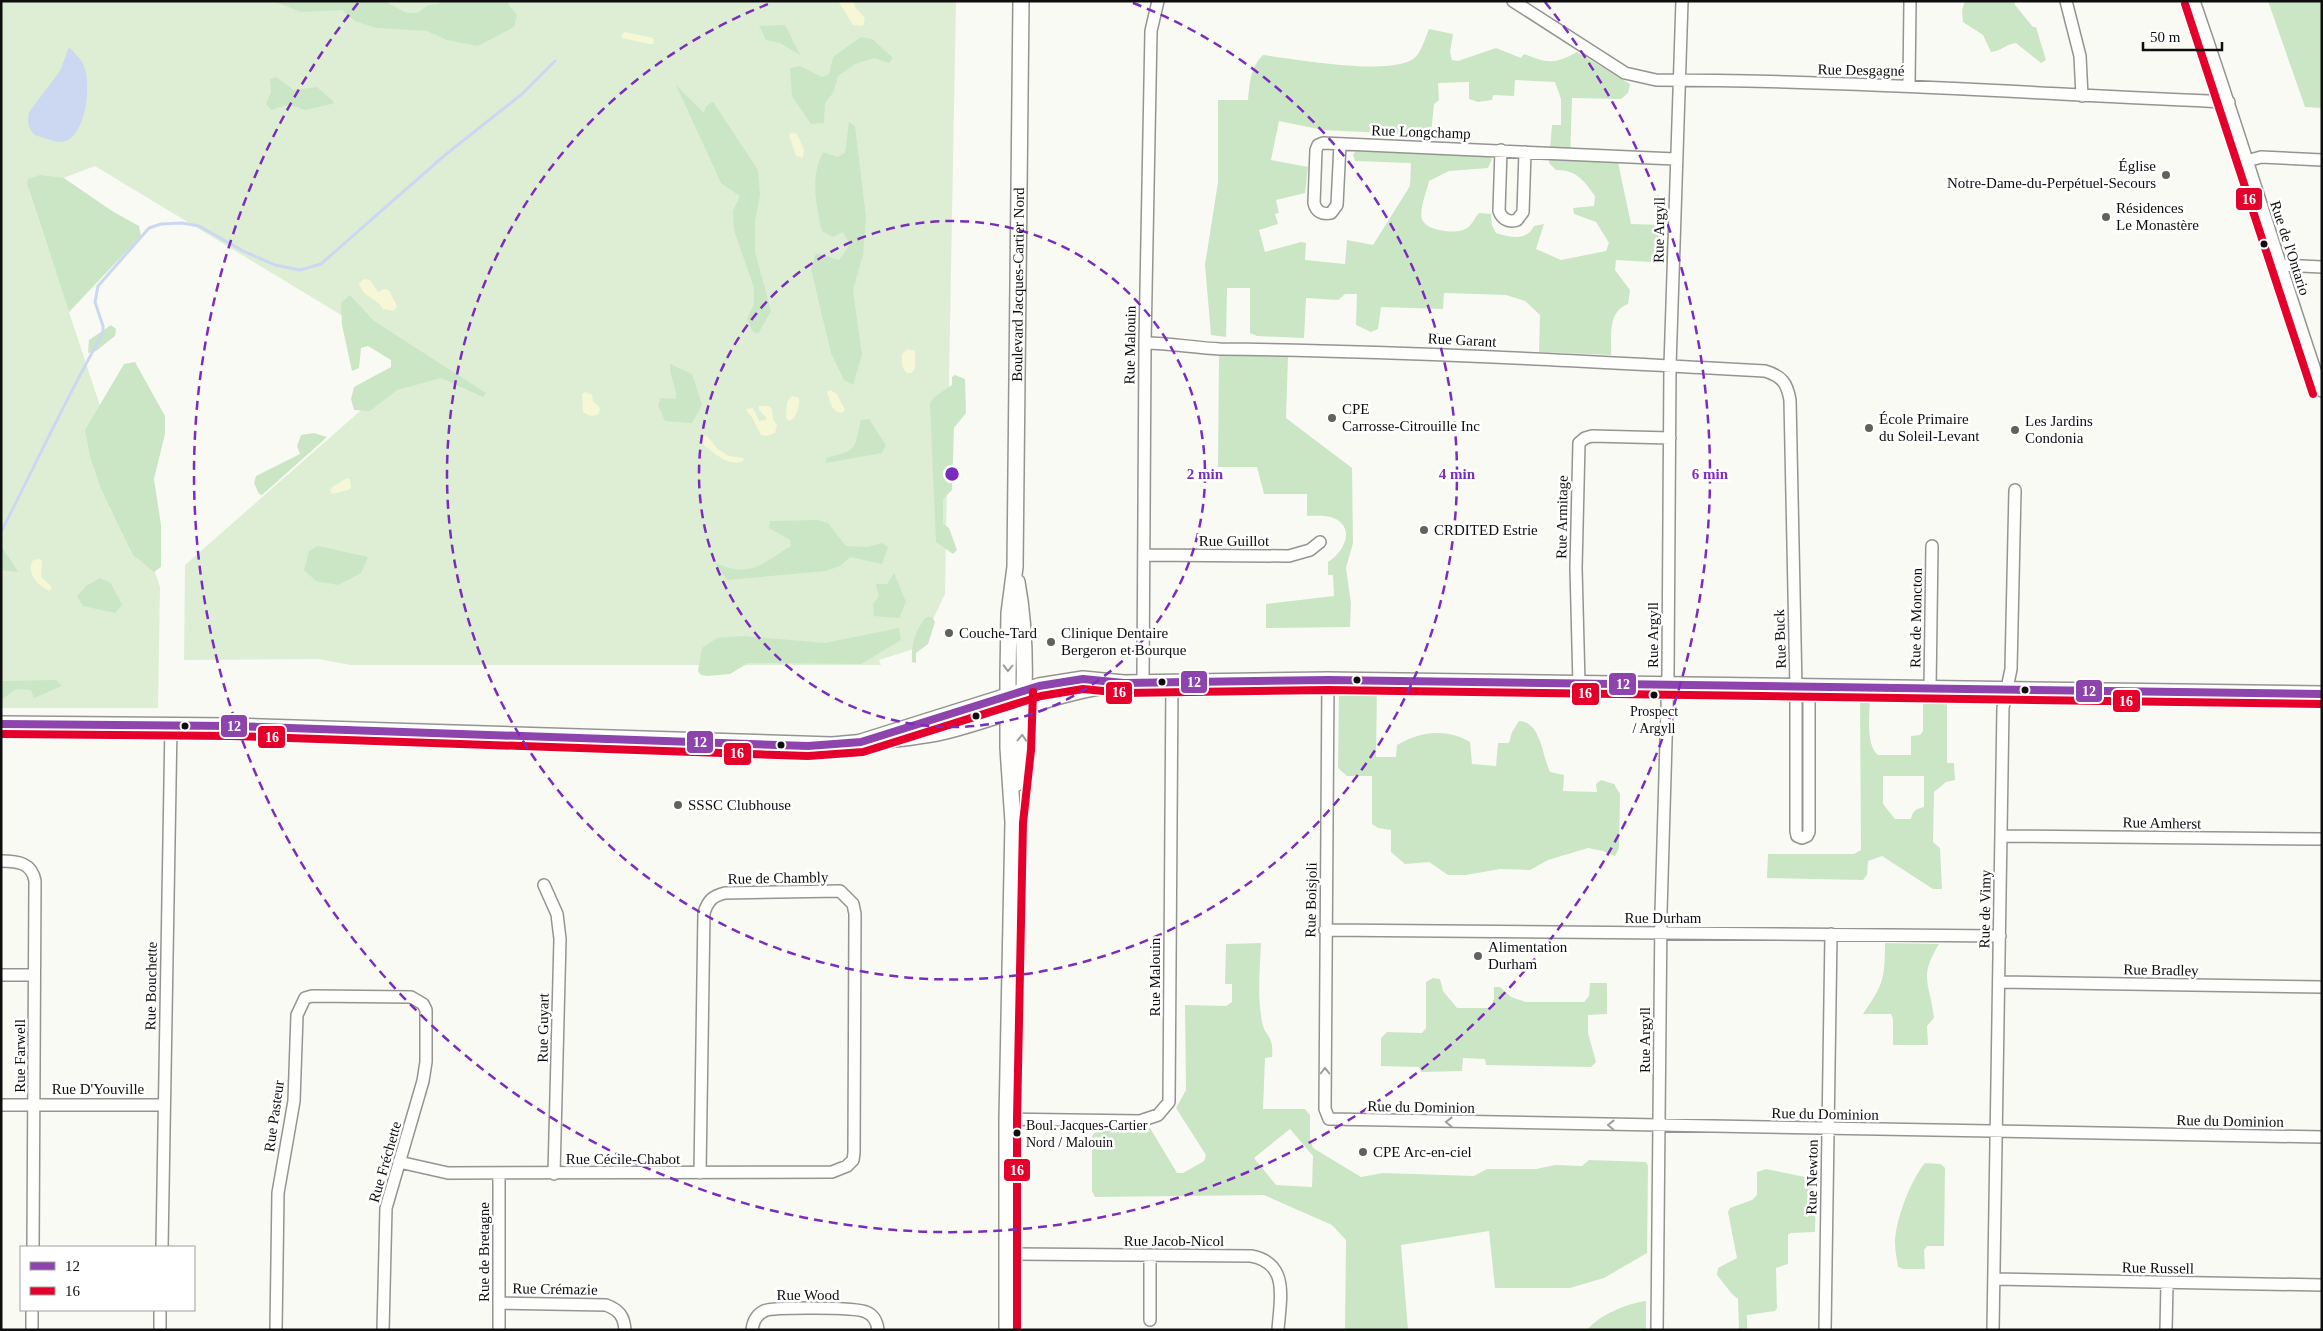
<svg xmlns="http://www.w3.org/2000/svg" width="2323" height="1331" viewBox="0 0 2323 1331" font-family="'Times New Roman',serif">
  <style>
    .green { fill: #ddeed5 }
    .forest { fill: #cbe6c4; fill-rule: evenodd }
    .sand { fill: #f5f7d7 }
    .water { fill: #ccd8f2 }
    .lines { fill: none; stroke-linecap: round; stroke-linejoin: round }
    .stream { stroke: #ccd8f2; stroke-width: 3 }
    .minor-casing { stroke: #949492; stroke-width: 14 }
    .tertiary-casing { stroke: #949492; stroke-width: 18 }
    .minor { stroke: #fefefd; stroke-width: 11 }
    .tertiary { stroke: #fefefd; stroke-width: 15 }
    .bus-1-casing { stroke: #fff; stroke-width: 11 }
    .bus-2-casing { stroke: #fff; stroke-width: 11 }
    .bus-1 { stroke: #8e44ad; stroke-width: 8 }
    .bus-2 { stroke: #e4002b; stroke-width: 8 }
    .oneway { stroke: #9e9e9d }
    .ring { fill: none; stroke: #7b2cbf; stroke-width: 2.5; stroke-dasharray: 9 6 }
    .poi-dot { fill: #61615e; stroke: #fff; stroke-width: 2 }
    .bus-dot { fill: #0e0e0e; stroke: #fff; stroke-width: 2 }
    .labels { text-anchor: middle; stroke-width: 5; stroke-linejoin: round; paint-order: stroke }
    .bus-label { font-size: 14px; fill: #0e0e0e; stroke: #fff }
    .street-label { font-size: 15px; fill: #0e0e0e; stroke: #fff }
    .poi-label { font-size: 15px; fill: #0e0e0e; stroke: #fff; text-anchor: start }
    .centre { fill: #7b2cbf; stroke: #fff; stroke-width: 2.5 }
    .ring-label { font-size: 15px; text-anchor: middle; font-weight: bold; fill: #7b2cbf; stroke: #fff; stroke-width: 5; stroke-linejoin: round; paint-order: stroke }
    .line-badge { stroke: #fff; stroke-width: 2 }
    .badge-label { font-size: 14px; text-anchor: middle; font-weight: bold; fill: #fff }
  </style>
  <rect width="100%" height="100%" fill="#fafaf4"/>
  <!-- green -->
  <path class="green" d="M1,1H956L945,594L920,647L879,660L881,665H351L318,659L184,660L185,565L417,361L95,166L29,191L160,587L158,708H1Z"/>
  <!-- forest -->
  <path class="forest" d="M273,1H384L407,13H418L428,5L439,4L440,1H506L517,15L514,27L478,46L447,40L427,31L377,28L355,21L342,10L301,12Z
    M1965,1H2014L2015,5L2033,27H2036L2046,60L2041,63L2016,43C2006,44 2002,51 1991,52L1983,35L1963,22L1962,10Z
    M2268,1H2322V108L2305,107Z
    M785,25L800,55L780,43L766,40L759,26Z
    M1429,29L1453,34L1450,52L1452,60L1458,61L1496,48L1521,58L1524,54C1547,63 1554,65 1577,52L1630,84L1628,93L1621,99L1572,98L1570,160L1618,162L1631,224L1665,225L1668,263L1616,260L1615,270L1630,290L1628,304C1607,312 1612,336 1611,355L1539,352L1540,315L1525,301L1506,295L1444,293L1443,309L1381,307L1378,329L1371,332L1356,325L1357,294H1345L1338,300L1306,298L1304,338L1257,336L1250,333V288H1227L1226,337L1211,335L1205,265L1218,182V100H1248C1250,82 1250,68 1263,55C1296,59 1387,76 1413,59C1421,54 1425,38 1429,29ZM1515,80L1555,82L1561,99V125H1552L1549,163L1556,170C1577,170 1584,181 1595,196L1594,206L1573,208L1574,214L1596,222L1609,243L1606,251L1561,260L1536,249L1544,224L1534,226C1526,242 1510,237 1496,233L1492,225L1491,214L1479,213C1475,217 1472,225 1467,228C1458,235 1425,231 1422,219C1419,209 1427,191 1429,181L1449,171L1488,168L1492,159L1489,157L1356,150L1353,155L1355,161L1411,163L1410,186L1373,245L1347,240L1345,264L1305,260L1306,243L1301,242L1265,252L1259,230L1278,224L1275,214L1279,213L1276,200L1305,193L1308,167L1271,160L1279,121L1323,130L1424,135L1431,133L1434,104L1439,100L1438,83L1469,82V99L1478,102L1492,100L1493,95L1514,96Z
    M861,37L872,39L893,58L889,63L874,58L855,64L838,76L833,93L825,103L824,123L811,124L792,96L790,68L800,66L822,77L829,74L833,57Z
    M276,77L294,90L317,87L335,103L306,110L288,105L271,110L266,104L271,92L270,79Z
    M676,85L704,113L706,106L713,102L758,170L760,195L755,222V252L771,311L758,334L753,332L747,319L754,304V288L734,230L733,211L740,196L721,183Z
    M849,122L855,126L866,217L863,255L853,290L862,355L853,385L844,380L831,353L811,269L816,253L839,260L850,244L843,232L833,237L822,231C816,204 810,178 823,152L838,157L845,153Z
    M40,175L64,178L112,211L139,226L141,236L69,312L27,184L28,179Z
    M350,295L374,321L486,393L483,397L441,378L397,390L370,411L354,410L351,399L354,387L391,367V360L368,346L361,348L359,368L352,371L342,325L341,303Z
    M111,325L116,329L115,336L96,351L88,353L89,340Z
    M1219,355L1288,357L1286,418L1352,468L1353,543L1346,568L1351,603L1350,627L1266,628V604L1334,596L1333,575H1328V562C1339,556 1354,535 1341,523C1333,514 1318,516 1307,516V494H1264L1257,467H1218Z
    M135,362L165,416V434L154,479L161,525V567L154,572L133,555L102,491L91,460L85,430L124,364Z
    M670,364L692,374L702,405L692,423L665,421L658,405L661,398L676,399C677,386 669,377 670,364Z
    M955,375L965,379L966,413L954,428L952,490L943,499V524L949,528L957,550L953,554L936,542L930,403L933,398L952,385V377Z
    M869,419L886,445L882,453L826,463V458C857,450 854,451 861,420Z
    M314,433L327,437L262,495L259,494L254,483L256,476L300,454L297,446L301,435Z
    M818,520L828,523L846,546L868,547L882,543L888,547L882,564L850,557L840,566L826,571L727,580L715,563C751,578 760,565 791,546L790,540L769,528L770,521Z
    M318,546L368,557L361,573L338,585L316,581L304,570L309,551Z
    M1,547H2L18,572L1,570Z
    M894,573L906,602L899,618L874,616L873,603L879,597L876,584H887Z
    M100,578L111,583L122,605L115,613L83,606L77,596L86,586Z
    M926,617H932L935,622L928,644L916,653V663L912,662C911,644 915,631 926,617Z
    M899,628L901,640L861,664L748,663L730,674L707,676L701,675L698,671L702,648L717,638L743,636L825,643Z
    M56,680L62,686L34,698L31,690L16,689L1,700V681Z
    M1343,688L1377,690L1376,757H1396L1397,745C1419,731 1448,728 1470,742L1472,764L1496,766L1498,743H1509L1512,732L1519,721C1541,722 1542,755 1550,772L1564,775L1563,791L1597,792L1596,784L1601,780L1614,784L1620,794L1619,848L1615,856L1603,851L1588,848L1548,860L1530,870L1500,869L1466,875H1448L1429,862L1405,864L1391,852V830L1378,828L1372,824V776H1347L1338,768L1339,691Z
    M1860,696H1870C1870,712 1865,744 1878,755H1911V736L1920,735L1923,731V699L1947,698V763H1954L1955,780L1946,782L1934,792L1933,842L1940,848L1942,889H1933L1882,856L1868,861L1867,875L1863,880L1767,878L1768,854H1854L1861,850ZM1883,776H1924V807C1916,809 1913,810 1911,819H1895L1883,804Z
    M1261,943C1260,969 1257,995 1262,1021C1264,1037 1274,1033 1272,1057L1265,1058L1263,1109H1305L1310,1115V1139L1313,1148L1361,1177L1383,1173L1474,1176L1487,1169H1536L1555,1165L1582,1166L1589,1160L1646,1162L1648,1166L1647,1253L1604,1278L1570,1288H1495L1489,1231L1401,1245L1408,1330H1345L1346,1240L1332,1225L1264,1195L1095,1197L1092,1191V1136L1096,1131H1133L1150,1128L1177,1173H1183L1204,1161L1206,1155L1176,1108L1186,1090L1185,1005L1226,1006L1232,1002V984H1225L1226,944ZM1290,1129L1313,1156L1312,1187L1276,1185L1254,1158Z
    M1885,943L1939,944C1918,978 1930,982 1934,1018L1927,1026L1928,1045H1893V1019L1891,1014H1863C1883,985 1885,979 1885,943Z
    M1433,978L1440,979L1443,991L1457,1008H1490L1494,999V987H1500L1511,997L1526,1002H1584L1589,996L1590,983H1607V1014L1588,1015V1033L1596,1062L1591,1067L1486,1065L1485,1059L1463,1058L1462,1071L1421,1072L1419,1067L1381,1066V1038L1387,1032L1422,1033L1426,1028V982Z
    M1925,1163L1941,1164L1945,1168L1944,1246H1927L1924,1250L1925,1269H1903L1898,1267C1897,1259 1895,1251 1895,1243C1895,1221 1911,1179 1925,1163Z
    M1766,1169L1810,1178L1816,1194L1815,1232L1790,1233L1788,1235V1264L1776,1268L1777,1308L1775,1311L1747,1315V1330H1739L1738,1299L1732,1294L1717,1275L1718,1268L1737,1258L1728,1212L1730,1208L1752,1200L1757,1195V1172Z
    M1646,1301V1330H1587C1599,1315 1628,1303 1646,1301Z"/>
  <!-- sand -->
  <path class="sand" d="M838,1H854L855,7L865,18L863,26L853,25Z
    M625,32L653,38L654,40L653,44H649L622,38V34Z
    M792,133L797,134L804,150L803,158L796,156L789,134Z
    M364,279L370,280L378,292L384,289L389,290L397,306L394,311L383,309C376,297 363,298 359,283Z
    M907,349L915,351V368L912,373H907C901,368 902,361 902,354Z
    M830,390L837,394L845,410L842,413L837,412L832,407L827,392Z
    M585,392L592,395L593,401L600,408L599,414C592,417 589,416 583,412L582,394Z
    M792,396L799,398C800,405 797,418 789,421L786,418L787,402Z
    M759,406H768L772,409L773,419L777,425L775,433L767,436L761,435L752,417L747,412V409L753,408L759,421L766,420V417L759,410Z
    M706,435L718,449L729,456L744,458L743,461C729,468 712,451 701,443L700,439Z
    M347,478L350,479L351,489L332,494L330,490L332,487Z
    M37,559L42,560L41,577L52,587L50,591C38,586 27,575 32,561Z"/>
  <!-- water -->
  <path class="water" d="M69,47C73,52 79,56 82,62C93,79 87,139 62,142C54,142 42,137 35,135C28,128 27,122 29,112L60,71Z"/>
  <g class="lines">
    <!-- stream -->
    <path class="stream" d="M1,532C35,466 66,398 103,333V326L95,302L98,286L149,228L161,224L182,223L199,226L243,251L275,265L300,270L321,264L445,155L522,94L555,61"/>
    <!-- minor casing -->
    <g class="minor-casing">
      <path id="minor" d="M1513,1L1625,73L1656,80C1847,80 2038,94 2229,102
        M2066,1L2080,56L2082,96
        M2194,1C2239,130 2278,261 2322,391
        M1909,86L1910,1
        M1340,144L1337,205L1331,213C1323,215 1316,212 1314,203L1316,150L1318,145L1323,143L1675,159
        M1501,150L1499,211C1502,219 1509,223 1517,220L1523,212L1525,152
        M2247,161L2261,157L2322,160
        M2280,265L2322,267
        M1145,343C1170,343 1195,348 1220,349C1402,351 1584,361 1765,371C1782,376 1787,383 1790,400L1796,688V831L1797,836L1802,838L1807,836L1809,832V688
        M1144,555L1289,556L1310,550L1320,542
        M1328,680L1325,1109L1329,1119L2322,1137
        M1143,682L1145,343L1151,31L1158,1
        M1579,684L1576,568L1579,443L1585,438L1592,436L1670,438
        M1930,689L1932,546
        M2001,836L2322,839
        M1,861C18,861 32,863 35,881L33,1247
        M544,885L557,914L560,939L554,1174
        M1325,930L2000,936
        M1,975H34
        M1999,982L2322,987
        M1,1105H164
        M1007,1119L1140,1121L1158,1115L1169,1102L1172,682
        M399,1162L448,1173L832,1172L847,1166L853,1160L854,1153L855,914L853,904L840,891L725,893C713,896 708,900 704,913L700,1173
        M162,1247L171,725
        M1007,1254L1251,1256C1290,1263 1280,1300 1278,1330
        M1995,1279L2322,1285
        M499,1303L606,1305C619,1310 624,1316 625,1330
        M1150,1320V1256
        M32,1330V1310
        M160,1330V1310
        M276,1330L278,1193L294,1101L297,1015L305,998L312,996L411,997L423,1004L426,1010V1062L423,1081L386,1208L383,1330
        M499,1330V1174
        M752,1330C753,1321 756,1315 764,1311C773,1307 856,1307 866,1312C874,1315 877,1322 878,1330
        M1657,1330L1661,912L1668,673L1670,366L1682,1
        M1825,1330L1831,934
        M1993,1330L2003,708L2011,669L2015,490
        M2166,1330L2167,1283"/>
    </g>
    <!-- tertiary casing -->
    <g class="tertiary-casing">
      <g id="tertiary">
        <path d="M1,724L231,726L832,745C869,741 906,740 942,732C997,719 1048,695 1104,686"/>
        <path d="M861,742L1039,686L1083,679L1124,683L1328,680L2322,694"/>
        <path d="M1017,783C1025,717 1029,647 1017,582"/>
        <path id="s1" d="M1007,1330V1119L1013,822L1008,748V676L1009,613L1015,567L1021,1"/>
      </g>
    </g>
    <!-- minor -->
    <use href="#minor" class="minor"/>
    <!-- tertiary -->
    <use href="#tertiary" class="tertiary"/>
    <!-- bus-1 casing -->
    <g class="bus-1-casing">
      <path id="bus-1" d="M1,724L231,726L808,746L861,742L1039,686L1083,679L1124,683L1328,680L2322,694"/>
    </g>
    <!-- bus-2 casing -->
    <g class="bus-2-casing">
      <path id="bus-2" d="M2185,4L2313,394
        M1,734L231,736L808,756L863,752L1041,696L1083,689L1124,693L1328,690L2322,704
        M1017,1330V1119L1023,823L1031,750L1033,692"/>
    </g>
    <!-- bus-1 -->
    <use href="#bus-1" class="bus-1"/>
    <!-- bus-2 -->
    <use href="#bus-2" class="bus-2"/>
  </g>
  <!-- one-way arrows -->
  <defs><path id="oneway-chevron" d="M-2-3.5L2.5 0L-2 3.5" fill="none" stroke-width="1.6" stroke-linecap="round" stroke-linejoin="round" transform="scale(1.25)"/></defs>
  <g class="oneway">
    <use href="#oneway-chevron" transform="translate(1008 668) rotate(91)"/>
    <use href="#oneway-chevron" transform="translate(1022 738) rotate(-88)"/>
    <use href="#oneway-chevron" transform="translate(1325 1071) rotate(-90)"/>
    <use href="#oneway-chevron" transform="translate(1449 1122) rotate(-179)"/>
    <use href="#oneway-chevron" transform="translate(1611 1125) rotate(-179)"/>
  </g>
  <!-- distance rings -->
  <g class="ring">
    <circle cx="952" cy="474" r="253"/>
    <path d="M1133 3A505 505 0 1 1 771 3"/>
    <path d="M1545 2A758 758 0 1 1 359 2"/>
  </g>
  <!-- markers -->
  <g class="poi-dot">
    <circle cx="2166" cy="175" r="5"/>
    <circle cx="2106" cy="217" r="5"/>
    <circle cx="1332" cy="418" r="5"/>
    <circle cx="1869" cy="428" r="5"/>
    <circle cx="2015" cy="430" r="5"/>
    <circle cx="1424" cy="530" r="5"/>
    <circle cx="949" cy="633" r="5"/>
    <circle cx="1051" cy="642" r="5"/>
    <circle cx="678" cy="805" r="5"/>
    <circle cx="1478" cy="956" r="5"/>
    <circle cx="1363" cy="1152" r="5"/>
  </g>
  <g class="bus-dot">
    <circle cx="2264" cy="244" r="4.5"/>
    <circle cx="1357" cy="680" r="4.5"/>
    <circle cx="1162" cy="682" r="4.5"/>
    <circle cx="2025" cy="690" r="4.5"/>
    <circle cx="1654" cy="695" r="4.5"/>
    <circle cx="976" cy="716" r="4.5"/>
    <circle cx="185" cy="726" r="4.5"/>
    <circle cx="781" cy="745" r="4.5"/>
    <circle cx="1017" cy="1133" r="4.5"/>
  </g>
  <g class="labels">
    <!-- bus labels -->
    <g class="bus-label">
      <text x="1654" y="716">Prospect<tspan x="1654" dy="17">/ Argyll</tspan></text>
      <text x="1026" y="1130" text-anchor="start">Boul. Jacques-Cartier<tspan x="1026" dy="17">Nord / Malouin</tspan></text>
    </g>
    <!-- street labels -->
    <g class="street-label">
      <text transform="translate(1861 70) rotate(1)" y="5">Rue Desgagné</text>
      <text transform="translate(1421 132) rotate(2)" y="5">Rue Longchamp</text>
      <text transform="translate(1659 230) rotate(-89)" y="5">Rue Argyll</text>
      <text transform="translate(2290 248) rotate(72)" y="5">Rue de l'Ontario</text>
      <text dy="5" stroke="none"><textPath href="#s1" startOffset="1046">Boulevard Jacques-Cartier Nord</textPath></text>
      <text transform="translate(1462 340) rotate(3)" y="5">Rue Garant</text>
      <text transform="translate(1130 345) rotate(-89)" y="5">Rue Malouin</text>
      <text transform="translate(1562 517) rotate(-89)" y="5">Rue Armitage</text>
      <text x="1234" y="546">Rue Guillot</text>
      <text transform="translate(1916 618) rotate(-89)" y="5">Rue de Moncton</text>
      <text transform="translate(1653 635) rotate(-90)" y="5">Rue Argyll</text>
      <text transform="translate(1780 639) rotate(-92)" y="5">Rue Buck</text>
      <text transform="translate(2162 823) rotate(1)" y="5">Rue Amherst</text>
      <text transform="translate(778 878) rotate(-1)" y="5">Rue de Chambly</text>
      <text transform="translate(1311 900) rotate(-89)" y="5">Rue Boisjoli</text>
      <text transform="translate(1985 909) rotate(-89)" y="5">Rue de Vimy</text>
      <text x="1663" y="923">Rue Durham</text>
      <text transform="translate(2161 970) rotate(1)" y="5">Rue Bradley</text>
      <text transform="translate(1155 977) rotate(-90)" y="5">Rue Malouin</text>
      <text transform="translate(151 986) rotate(-89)" y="5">Rue Bouchette</text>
      <text transform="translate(543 1028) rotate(-89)" y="5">Rue Guyart</text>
      <text transform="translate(1645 1040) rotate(-90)" y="5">Rue Argyll</text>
      <text transform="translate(20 1056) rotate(-90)" y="5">Rue Farwell</text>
      <text x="98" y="1094">Rue D'Youville</text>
      <text transform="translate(1421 1107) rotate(1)" y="5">Rue du Dominion</text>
      <text transform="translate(1825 1114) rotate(1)" y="5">Rue du Dominion</text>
      <text transform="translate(274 1116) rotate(-82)" y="5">Rue Pasteur</text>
      <text transform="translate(2230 1121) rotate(1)" y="5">Rue du Dominion</text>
      <text x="623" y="1164">Rue Cécile-Chabot</text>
      <text transform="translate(385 1162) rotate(-74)" y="5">Rue Fréchette</text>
      <text transform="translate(1812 1177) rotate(-89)" y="5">Rue Newton</text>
      <text x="1174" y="1246">Rue Jacob-Nicol</text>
      <text transform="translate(484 1252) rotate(-90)" y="5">Rue de Bretagne</text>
      <text transform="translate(2158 1268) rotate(1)" y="5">Rue Russell</text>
      <text transform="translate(555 1289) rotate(1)" y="5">Rue Crémazie</text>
      <text x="808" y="1300">Rue Wood</text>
    </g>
    <!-- poi labels -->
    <g class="poi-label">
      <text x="2156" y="171" text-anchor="end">Église<tspan x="2156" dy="17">Notre-Dame-du-Perpétuel-Secours</tspan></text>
      <text x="2116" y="213">Résidences<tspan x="2116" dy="17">Le Monastère</tspan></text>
      <text x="1342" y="414">CPE<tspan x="1342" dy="17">Carrosse-Citrouille Inc</tspan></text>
      <text x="1879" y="424">École Primaire<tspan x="1879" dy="17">du Soleil-Levant</tspan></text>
      <text x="2025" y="426">Les Jardins<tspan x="2025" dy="17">Condonia</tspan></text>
      <text x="1434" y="535">CRDITED Estrie</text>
      <text x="959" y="638">Couche-Tard</text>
      <text x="1061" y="638">Clinique Dentaire<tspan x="1061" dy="17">Bergeron et Bourque</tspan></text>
      <text x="688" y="810">SSSC Clubhouse</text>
      <text x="1488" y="952">Alimentation<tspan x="1488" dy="17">Durham</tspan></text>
      <text x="1373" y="1157">CPE Arc-en-ciel</text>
    </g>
  </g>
  <circle cx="952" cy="474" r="8" class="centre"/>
  <g class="ring-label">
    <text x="1205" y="479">2 min</text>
    <text x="1457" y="479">4 min</text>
    <text x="1710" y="479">6 min</text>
  </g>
  <g class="line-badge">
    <rect x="2235" y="187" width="28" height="24" rx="5" fill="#e4002b"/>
    <rect x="1180" y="670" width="28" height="24" rx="5" fill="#8e44ad"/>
    <rect x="1608" y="672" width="29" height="24" rx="5" fill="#8e44ad"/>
    <rect x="2075" y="679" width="28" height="24" rx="5" fill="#8e44ad"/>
    <rect x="1105" y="681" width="28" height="24" rx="5" fill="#e4002b"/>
    <rect x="1571" y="682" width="29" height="24" rx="5" fill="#e4002b"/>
    <rect x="2112" y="689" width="29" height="24" rx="5" fill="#e4002b"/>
    <rect x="220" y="714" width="28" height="24" rx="5" fill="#8e44ad"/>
    <rect x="257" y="725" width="29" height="24" rx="5" fill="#e4002b"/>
    <rect x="686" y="730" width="28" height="24" rx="5" fill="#8e44ad"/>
    <rect x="723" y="742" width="29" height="24" rx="5" fill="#e4002b"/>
    <rect x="1003" y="1158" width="28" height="24" rx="5" fill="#e4002b"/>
  </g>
  <g class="badge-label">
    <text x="2249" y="204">16</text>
    <text x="1194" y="687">12</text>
    <text x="1623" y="689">12</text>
    <text x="2089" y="696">12</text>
    <text x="1119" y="697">16</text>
    <text x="1585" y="698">16</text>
    <text x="2126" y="706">16</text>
    <text x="234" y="731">12</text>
    <text x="272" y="742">16</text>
    <text x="700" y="747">12</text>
    <text x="737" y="758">16</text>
    <text x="1017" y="1175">16</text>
  </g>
  <!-- border -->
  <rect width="2323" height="1331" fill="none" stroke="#0e0e0e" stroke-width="5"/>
  <!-- legend -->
  <rect x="20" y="1246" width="175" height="65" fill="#ffffff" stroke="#9f9f9f"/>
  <rect x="30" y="1262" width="25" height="8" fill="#8e44ad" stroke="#9f9f9f"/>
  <text x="65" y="1271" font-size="15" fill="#0e0e0e">12</text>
  <rect x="30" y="1287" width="25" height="8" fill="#e4002b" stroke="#9f9f9f"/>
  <text x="65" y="1296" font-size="15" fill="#0e0e0e">16</text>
  <!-- scale -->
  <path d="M2143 42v8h79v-8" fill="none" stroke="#0e0e0e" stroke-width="2.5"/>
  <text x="2150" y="42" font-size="15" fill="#0e0e0e" stroke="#ffffff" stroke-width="4" paint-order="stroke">50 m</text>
</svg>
